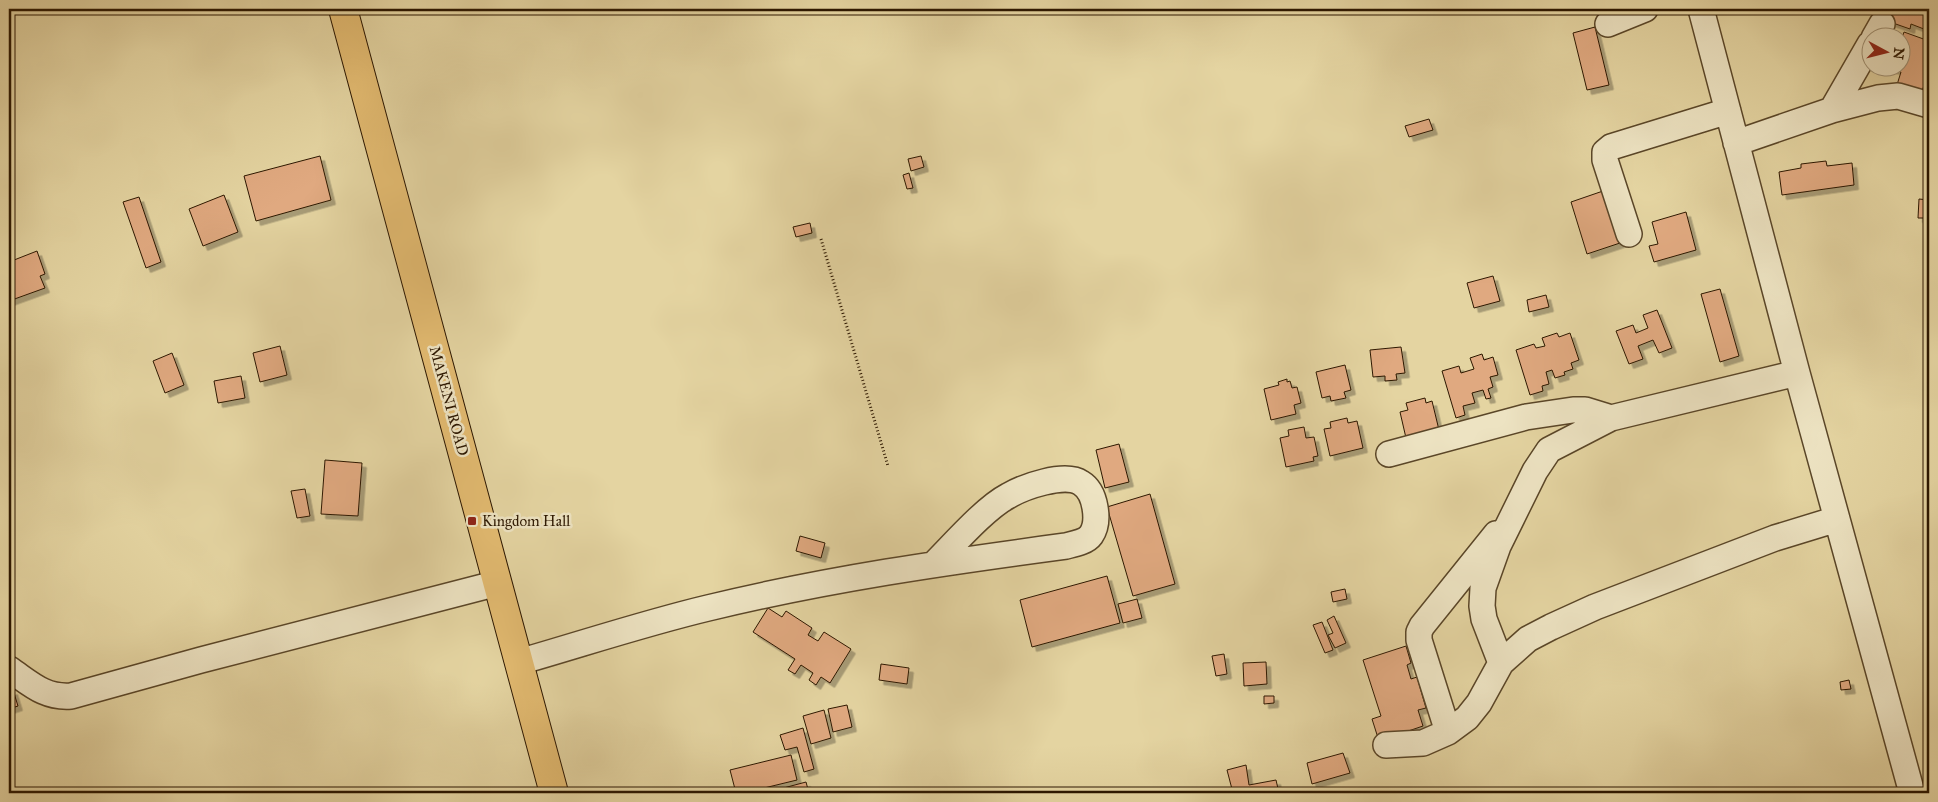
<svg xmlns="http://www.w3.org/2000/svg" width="1938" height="802" viewBox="0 0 1938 802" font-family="'IM FELL Great Primer',serif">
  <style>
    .building { fill: #e0a980; stroke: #2c1700; filter: url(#shadow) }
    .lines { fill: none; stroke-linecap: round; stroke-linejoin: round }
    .minor-casing { stroke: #5a4628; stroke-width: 28 }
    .major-casing { stroke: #2c1700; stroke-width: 30 }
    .path { stroke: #2c1700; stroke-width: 3; stroke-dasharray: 1 2.5; stroke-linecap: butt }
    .minor { stroke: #ede3c2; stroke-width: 25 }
    .major { stroke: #e2ba70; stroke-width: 28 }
    .poi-dot { fill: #8f2418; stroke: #ede3c2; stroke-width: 2 }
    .labels { text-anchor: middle; stroke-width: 5; stroke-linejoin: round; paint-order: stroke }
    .street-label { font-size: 15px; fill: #2c1700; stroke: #ede3c2 }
    .poi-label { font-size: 15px; fill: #2c1700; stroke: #ede3c2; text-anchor: start }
  </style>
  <defs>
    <filter id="shadow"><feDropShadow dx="4.5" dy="4.5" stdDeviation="0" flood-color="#0004"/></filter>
  </defs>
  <rect width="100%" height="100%" fill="#e4d4a1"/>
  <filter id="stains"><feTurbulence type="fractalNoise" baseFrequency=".004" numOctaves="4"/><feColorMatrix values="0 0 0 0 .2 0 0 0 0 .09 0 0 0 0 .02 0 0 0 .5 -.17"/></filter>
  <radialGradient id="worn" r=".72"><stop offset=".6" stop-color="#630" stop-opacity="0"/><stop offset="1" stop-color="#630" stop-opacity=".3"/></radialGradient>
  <!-- building -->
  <path class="building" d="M1895,9H1912L1929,15V31L1911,24L1910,29L1890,22Z
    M1595,27L1609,85L1587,90L1573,33Z
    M1904,32L1929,41V71L1920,97L1896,88L1901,72L1889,68H1900V43Z
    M1429,119L1433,130L1409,137L1405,126Z
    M320,156L331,200L256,221L244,176Z
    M921,156L924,167L911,171L908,159Z
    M1826,161L1827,166L1852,163L1854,185L1782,195L1779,172L1801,168V164Z
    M909,173L913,188L907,189L903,175Z
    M1603,191L1620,243L1587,254L1571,202Z
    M224,195L238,232L203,246L189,209Z
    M139,197L161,262L146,268L123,202Z
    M1919,199L1929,200V218H1918Z
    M1686,212L1696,250L1654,262L1649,246L1658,244L1652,222Z
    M810,223L812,233L796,237L793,227Z
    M37,251L45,274L40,276L45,288L9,301V262Z
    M1493,276L1500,301L1474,308L1467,283Z
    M1720,289L1739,356L1720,362L1701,294Z
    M1546,295L1549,307L1529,312L1527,300Z
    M1657,310L1672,348L1659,353L1653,340L1638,346L1643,359L1629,364L1616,331L1633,325L1636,333L1648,328L1643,315Z
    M1557,333L1559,337L1570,333L1579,360L1571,363L1573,369L1564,372L1565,375L1555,378L1552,370L1546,372L1549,384L1542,386L1543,391L1530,395L1516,350L1534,344L1536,348L1545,346L1542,338Z
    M280,346L287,375L260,382L253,353Z
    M1401,347L1405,373L1396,374L1397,380L1385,381V376L1373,377L1370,350Z
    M172,353L184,385L165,393L153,361Z
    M1482,354L1484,360L1493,357L1498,375L1490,377L1493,387L1488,389L1491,398L1486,399L1483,390L1472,393L1475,403L1463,406L1465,415L1456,418L1442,371L1459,366L1461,373L1474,369L1470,358Z
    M1345,365L1351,390L1344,392L1346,398L1331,401L1330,396L1322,398L1316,372Z
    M241,376L245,398L218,403L214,381Z
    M1287,379V382L1290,381L1292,388L1297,387L1301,403L1294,405L1296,414L1271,420L1264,389L1279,385L1278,382Z
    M1425,398L1426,403L1432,401L1439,430L1406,438L1400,412L1408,410L1406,403Z
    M1347,418L1348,423L1357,421L1363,448L1330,456L1324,429L1331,428L1330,422Z
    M1304,427L1306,438L1314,437L1318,456L1313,457L1314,461L1286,467L1280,438L1289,436L1288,430Z
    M1119,444L1129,482L1105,488L1096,450Z
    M325,460L362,463L358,516L321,514Z
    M305,489L310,516L297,518L291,491Z
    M1150,494L1175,584L1133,596L1107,507Z
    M800,536L825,543L821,558L796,551Z
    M1107,576L1120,623L1032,647L1020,600Z
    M1345,589L1347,599L1333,602L1331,592Z
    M1137,599L1142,618L1123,623L1118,604Z
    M768,608L782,617L786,611L812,628L808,635L818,641L824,632L851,649L830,683L821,677L816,685L809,680L813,673L801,665L795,674L788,670L795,659L753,632Z
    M1334,616L1346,643L1335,648L1328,635L1333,633L1327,620Z
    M1322,622L1333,650L1325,653L1313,625Z
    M1406,646L1411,663L1407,665L1411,679L1417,677L1426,708L1418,710L1423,726L1379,741L1372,719L1381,716L1363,660Z
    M1224,654L1227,674L1216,676L1212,656Z
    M1266,662L1267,684L1244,686L1243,663Z
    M881,664L909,668L907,684L879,680Z
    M1849,680L1851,689L1841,690L1840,682Z
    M13,690L18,706L9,709V691Z
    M1264,696H1274V703L1264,704Z
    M847,705L852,727L833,732L828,709Z
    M824,710L831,738L811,744L803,716Z
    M803,728L814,769L804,772L797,747L785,750L780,735Z
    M1343,753L1350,773L1312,784L1307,763Z
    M791,755L797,780L760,789L761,793H736L730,770Z
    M1246,765L1249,785L1276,780L1279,793H1233L1227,770Z
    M806,782L809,793H777L776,790Z"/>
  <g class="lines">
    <!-- minor casing -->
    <g class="minor-casing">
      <path id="minor" d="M1701,9L1797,373L1912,793
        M1608,24L1645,9
        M1874,38L1882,24
        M1832,110L1870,44
        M1736,143L1832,110L1878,98L1898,96L1929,105
        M1629,234L1605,160V152L1611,147L1728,111
        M1389,454L1526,417L1573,410H1585L1611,418
        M519,662C582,644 645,623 708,608C827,579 946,562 1066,546C1074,544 1086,542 1091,535C1100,522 1096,492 1081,483C1065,472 1023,487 1008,496C985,508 953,545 934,564
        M1501,663L1484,619L1482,606L1483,588L1498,546L1535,471L1549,450L1611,418L1797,373
        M9,669C30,683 44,698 71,696L201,660L498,583
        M1448,732L1419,640V632L1422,626L1496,534
        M1386,745L1423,743L1448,732L1467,718L1479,703L1501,663L1528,639L1551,627L1595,607L1775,538L1837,519"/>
    </g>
    <!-- major casing -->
    <g class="major-casing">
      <path id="major" d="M343,9L554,793"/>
    </g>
    <!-- path -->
    <path class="path" d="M821,239L888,466"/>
    <!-- minor -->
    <use href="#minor" class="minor"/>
    <!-- major -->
    <use href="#major" class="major"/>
  </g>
  <!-- markers -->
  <rect class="poi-dot" x="467" y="516" width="10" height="10" rx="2.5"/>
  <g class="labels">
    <!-- street labels -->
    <g class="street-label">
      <text transform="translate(449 401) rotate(75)" y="5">MAKENI ROAD</text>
    </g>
    <!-- poi labels -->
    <g class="poi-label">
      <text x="482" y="526">Kingdom Hall</text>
    </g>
  </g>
  <!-- margin -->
  <rect width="1938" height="802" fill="none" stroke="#e4d4a1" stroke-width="30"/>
  <rect x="10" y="10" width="1918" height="782" fill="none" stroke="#2c1700" stroke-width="2.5"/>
  <rect x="15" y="15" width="1908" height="772" fill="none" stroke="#2c1700"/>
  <!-- north arrow -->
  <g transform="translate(1886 52) rotate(97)"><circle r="24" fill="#ede3c2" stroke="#a09174"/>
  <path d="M0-4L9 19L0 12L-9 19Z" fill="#8f2418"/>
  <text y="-8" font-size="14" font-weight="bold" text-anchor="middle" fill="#2c1700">N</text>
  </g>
  <rect width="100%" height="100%" filter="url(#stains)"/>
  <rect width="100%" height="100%" fill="url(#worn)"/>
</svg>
